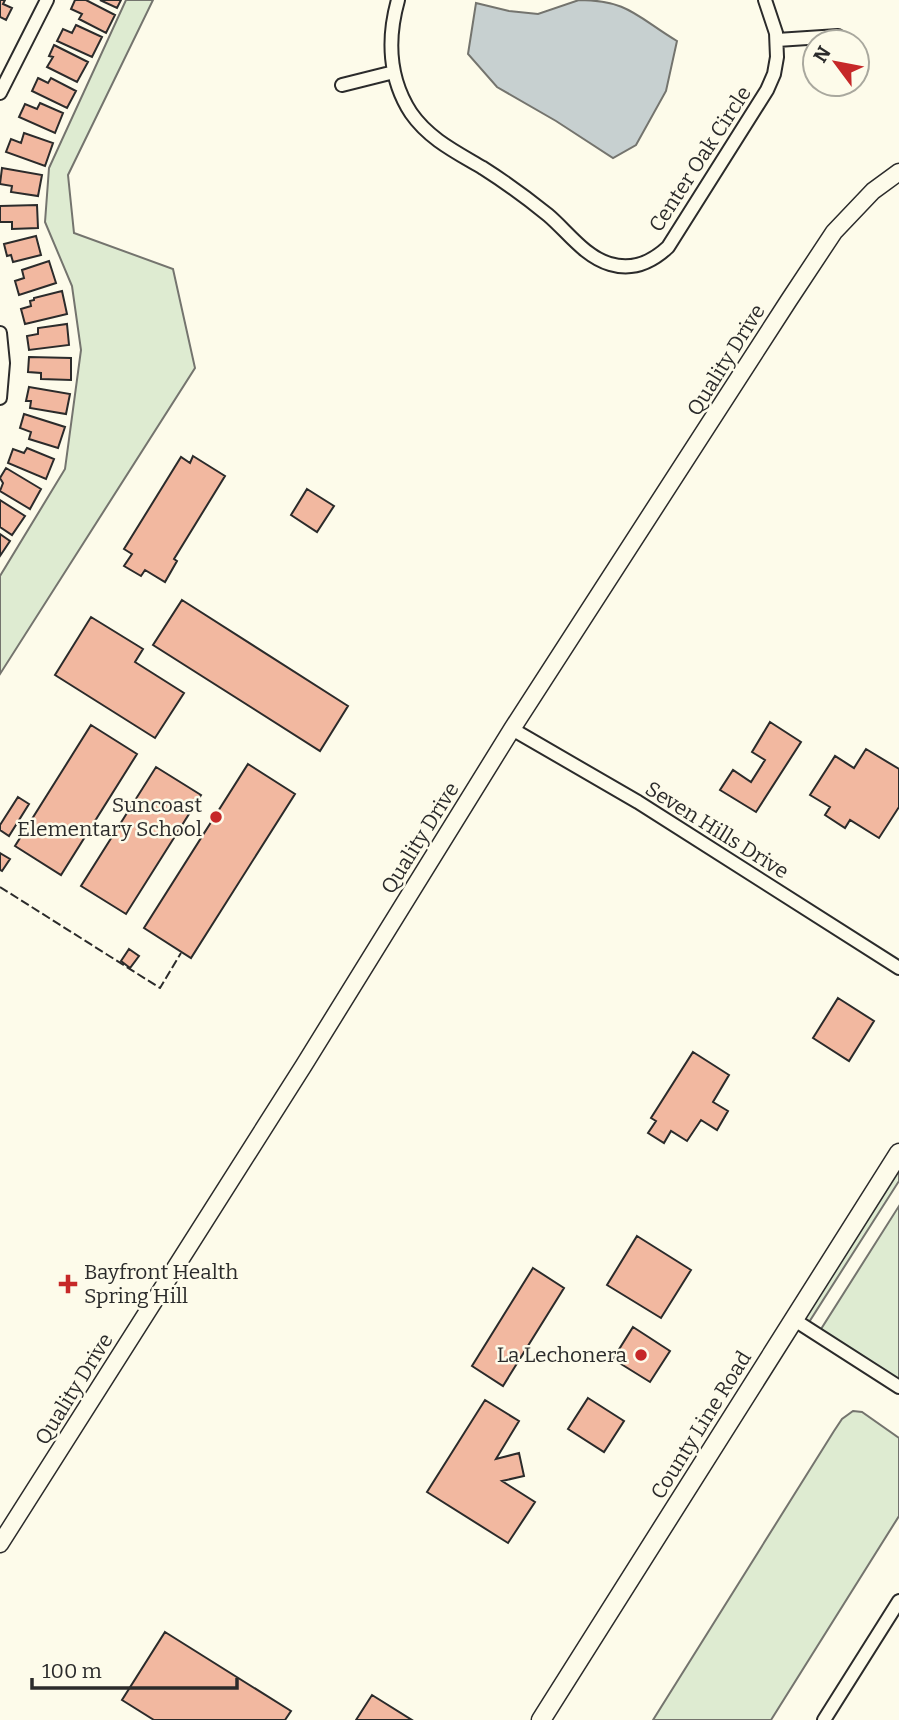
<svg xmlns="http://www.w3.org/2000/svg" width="899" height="1720" viewBox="0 0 899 1720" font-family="Bitter,serif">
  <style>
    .green { fill: #deebd1; stroke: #74746e; stroke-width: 2 }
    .water { fill: #c7d0d0; stroke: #74746e; stroke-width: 2 }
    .building { fill: #f2b8a0; stroke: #2b2b2b; stroke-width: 2 }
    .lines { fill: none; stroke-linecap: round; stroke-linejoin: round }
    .minor-casing { stroke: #2b2b2b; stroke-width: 16 }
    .tertiary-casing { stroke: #2b2b2b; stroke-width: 19 }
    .secondary-casing { stroke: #2b2b2b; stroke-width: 21 }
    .minor { stroke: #fdfbea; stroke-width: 12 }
    .tertiary { stroke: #fdfbea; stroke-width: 16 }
    .secondary { stroke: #fdfbea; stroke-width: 18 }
    .fence { stroke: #2b2b2b; stroke-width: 2; stroke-dasharray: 9 3.5; stroke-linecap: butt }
    .poi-dot { fill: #c62828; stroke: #fdfbea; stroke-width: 2.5 }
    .labels { text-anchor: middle; stroke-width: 5; stroke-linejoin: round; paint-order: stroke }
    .street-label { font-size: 21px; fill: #2b2b2b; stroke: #fdfbea }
    .poi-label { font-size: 21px; fill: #2b2b2b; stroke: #fdfbea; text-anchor: end }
  </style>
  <rect width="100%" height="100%" fill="#fdfbea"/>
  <!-- green -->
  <path class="green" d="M126,0H153L68,175L74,233L173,269L195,368L0,674V576L65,469L81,350L72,286L45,222L49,168Z
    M899,1168V1181L804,1330L798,1326Z
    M899,1206V1388L816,1337Z
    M853,1411L862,1412L899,1438V1516L771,1720H653L834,1431L842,1419Z"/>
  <!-- water -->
  <path class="water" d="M579,0C628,0 637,17 677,41L666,91L636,145L613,158L556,121L497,87L468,54L476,3L509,11L538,14Z"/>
  <!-- building -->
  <path class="building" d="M0,0H5L3,4L12,8L6,20L0,17Z
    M75,0H86L115,15L106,33L79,19L82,14L71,9Z
    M100,0H121L117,8Z
    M76,25L102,37L92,57L57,41L63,29L72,33Z
    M54,45L88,62L77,82L47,67L53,57L49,56Z
    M38,78L48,83L51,78L76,91L67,108L32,91Z
    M40,103L63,113L55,133L19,117L25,104L37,109Z
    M24,133L53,143L45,166L6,152L11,139L21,143Z
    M2,168L42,175L38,196L11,192L12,186L0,184Z
    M37,205L38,228L12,229V222H0V206Z
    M36,236L41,255L13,262L11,255L7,256L4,244Z
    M49,261L56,283L19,295L15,281L24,278L22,270Z
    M62,291L67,314L25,324L21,309L31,306L30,301L34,300V298Z
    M67,324L69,345L29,350L27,336L38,334V328Z
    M29,357L71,358V380L41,379V373L28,372Z
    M29,387L70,394L66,414L30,408L31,401H26Z
    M24,414L65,427L58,448L29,439L31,432L20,428Z
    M27,448L54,459L46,479L8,463L13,449L24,453Z
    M193,456L225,476L174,559L177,561L165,582L145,570L141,576L124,566L132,554L124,549L181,457L190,463Z
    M6,468L41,489L30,509L0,491L3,483L0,478Z
    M307,489L334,506L317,532L291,515Z
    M0,500L25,516L12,535L0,527Z
    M0,534L10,541L0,556Z
    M182,600L348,706L320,751L153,645Z
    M91,617L143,649L135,662L184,693L155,738L55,675Z
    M770,722L801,742L756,812L720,790L733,770L751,782L765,760L752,752Z
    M91,725L137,754L61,875L15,846Z
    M866,749L899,769V807L879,838L850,820L845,828L825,815L830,807L810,795L835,756L854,768Z
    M248,764L295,794L191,958L144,928Z
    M156,767L201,795L126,914L81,886Z
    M18,797L29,804L9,836L0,830V825Z
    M0,853L10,859L2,871L0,870Z
    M129,949L139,956L130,968L121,961Z
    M838,998L874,1021L849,1061L813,1038Z
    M693,1052L729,1075L713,1102L728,1111L717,1130L701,1120L687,1141L671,1131L664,1143L648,1133L656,1121L651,1118Z
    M637,1236L691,1270L661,1318L607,1285Z
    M533,1268L564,1288L503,1386L472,1366Z
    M633,1327L670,1351L650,1382L613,1359Z
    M588,1398L624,1421L604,1452L568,1429Z
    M485,1400L519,1421L496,1459L519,1453L524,1476L502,1481L535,1502L508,1543L427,1492Z
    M165,1632L291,1711L285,1720H154L122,1700Z
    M372,1695L412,1720H356Z"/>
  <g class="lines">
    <!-- minor casing -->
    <g class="minor-casing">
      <path id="minor" d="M398,0C387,39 389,79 411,113C429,139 456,152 483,168C505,182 527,198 548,215C567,231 585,257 610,264C633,271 652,262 668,247L767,90L774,74L777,57L776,33L765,0
        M777,40L838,36
        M342,85L394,72
        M0,93L47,0
        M0,333L3,363L0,398
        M512,729L638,802L899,968
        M793,1319L899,1387
        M824,1720L899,1601"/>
    </g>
    <!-- tertiary casing -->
    <g class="tertiary-casing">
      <path id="tertiary" d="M0,1544L304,1065L512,729L789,300L834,232L873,191L899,172"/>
    </g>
    <!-- secondary casing -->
    <g class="secondary-casing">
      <path id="secondary" d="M541,1720L899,1153"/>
    </g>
    <!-- minor -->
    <use href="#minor" class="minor"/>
    <!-- tertiary -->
    <use href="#tertiary" class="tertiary"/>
    <!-- secondary -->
    <use href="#secondary" class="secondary"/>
    <!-- fence -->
    <path class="fence" d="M0,887L160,988L181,953"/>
  </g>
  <!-- markers -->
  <g class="poi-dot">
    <circle cx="216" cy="817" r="7"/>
    <path d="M64.5 1273.5h7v7h7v7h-7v7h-7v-7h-7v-7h7z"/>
    <circle cx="641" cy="1355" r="7"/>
  </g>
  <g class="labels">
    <!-- street labels -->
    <g class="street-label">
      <text transform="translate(700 159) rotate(-57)" y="7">Center Oak Circle</text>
      <text transform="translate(726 360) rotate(-58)" y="7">Quality Drive</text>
      <text transform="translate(717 830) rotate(32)" y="7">Seven Hills Drive</text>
      <text transform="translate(420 838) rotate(-58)" y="7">Quality Drive</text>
      <text transform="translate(74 1389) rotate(-58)" y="7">Quality Drive</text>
      <text transform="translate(701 1425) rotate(-58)" y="7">County Line Road</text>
    </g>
    <!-- poi labels -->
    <g class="poi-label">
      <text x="202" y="812">Suncoast<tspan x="202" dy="24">Elementary School</tspan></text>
      <text x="84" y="1279" text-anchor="start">Bayfront Health<tspan x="84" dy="24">Spring Hill</tspan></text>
      <text x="627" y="1362">La Lechonera</text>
    </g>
  </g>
  <!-- north arrow -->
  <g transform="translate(836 63) rotate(302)"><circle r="33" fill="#fdfbea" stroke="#a9a89e" stroke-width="2"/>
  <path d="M0-5L12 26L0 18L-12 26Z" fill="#c62828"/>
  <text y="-10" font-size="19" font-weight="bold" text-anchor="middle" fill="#2b2b2b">N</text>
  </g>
  <!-- scale -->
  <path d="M32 1678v10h205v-10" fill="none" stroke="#2b2b2b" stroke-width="3.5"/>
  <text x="42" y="1678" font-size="21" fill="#2b2b2b" stroke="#fdfbea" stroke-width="5" paint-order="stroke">100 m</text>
</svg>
